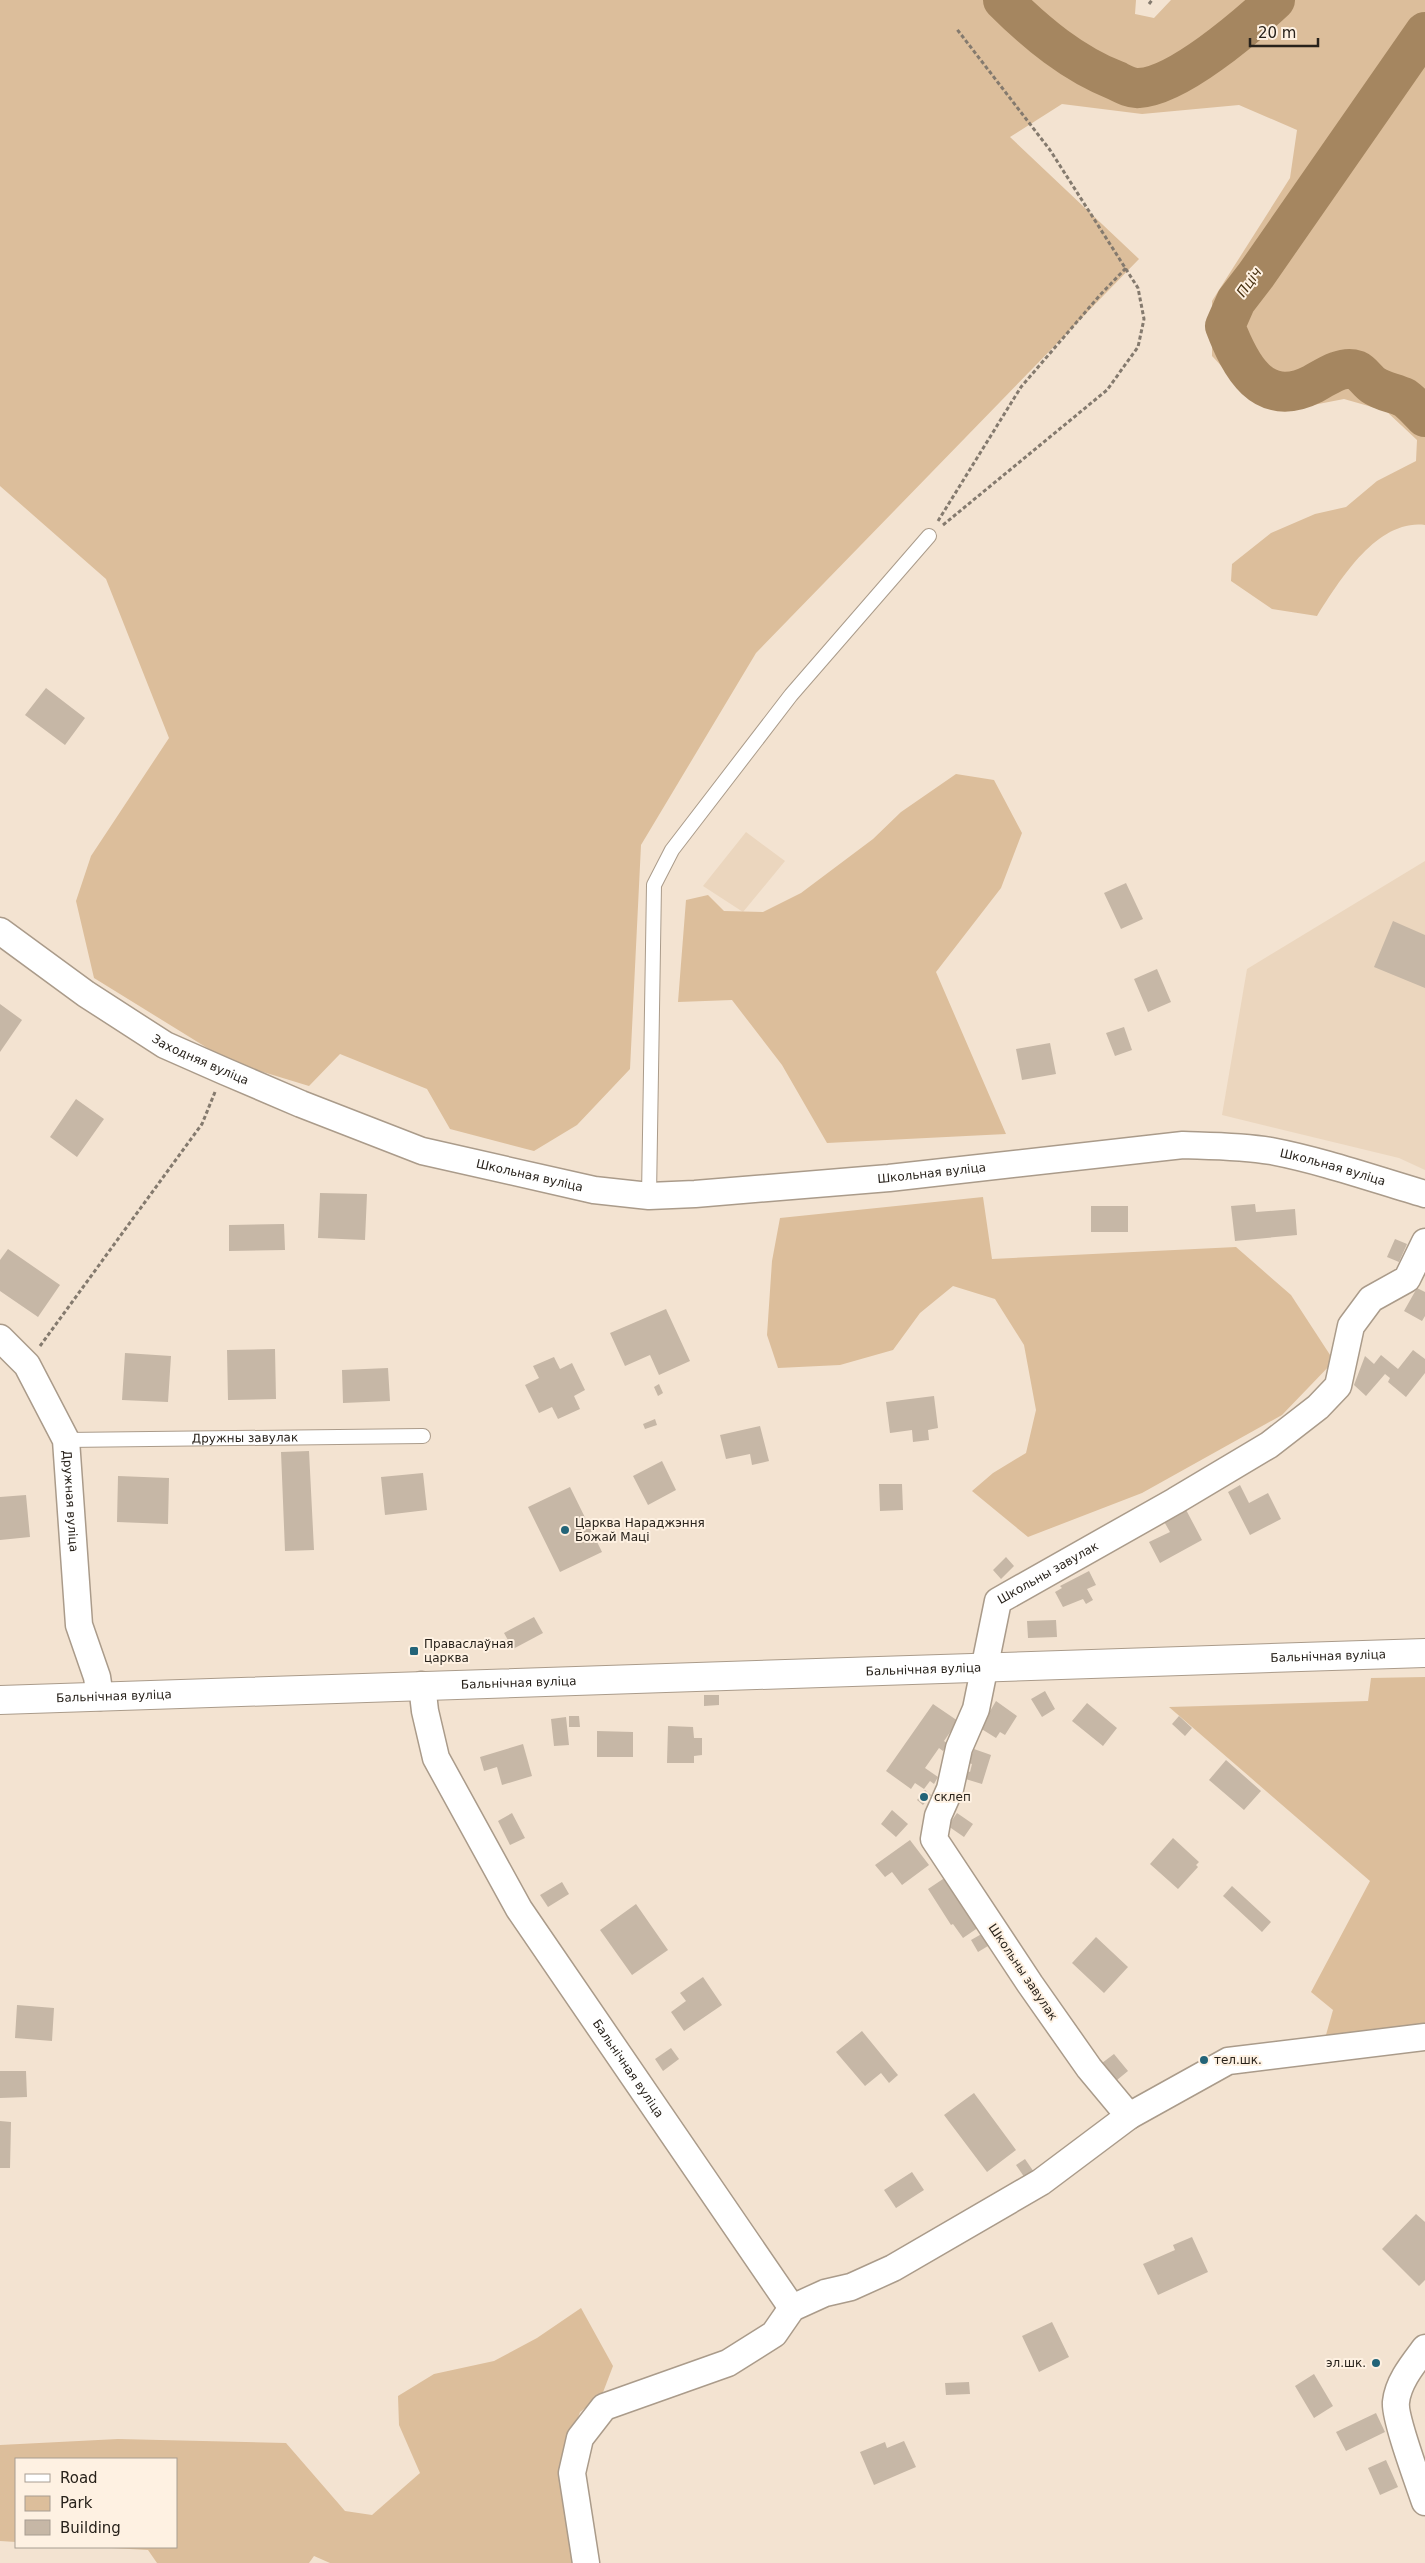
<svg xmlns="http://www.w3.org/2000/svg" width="1425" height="2563" viewBox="0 0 1425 2563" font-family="'DejaVu Sans',sans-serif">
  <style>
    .built { fill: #ebd6be }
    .green { fill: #dcbe9b }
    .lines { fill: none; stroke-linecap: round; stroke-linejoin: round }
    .river { stroke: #a58660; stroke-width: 40 }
    .building { fill: #c6b7a6 }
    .service-casing { stroke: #aa9b8a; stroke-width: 16 }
    .minor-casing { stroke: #aa9b8a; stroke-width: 29 }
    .tertiary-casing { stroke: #aa9b8a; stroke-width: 30 }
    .path { stroke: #847a6e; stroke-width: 3; stroke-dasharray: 4 2.5; stroke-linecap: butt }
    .service { stroke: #fff; stroke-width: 14 }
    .minor { stroke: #fff; stroke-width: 26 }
    .tertiary { stroke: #fff; stroke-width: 28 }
    .poi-dot { fill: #236478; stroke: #fef1e2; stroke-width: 2 }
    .labels { text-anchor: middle; stroke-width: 4; stroke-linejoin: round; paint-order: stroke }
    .street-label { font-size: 12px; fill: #28221b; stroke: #fef1e2 }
    .poi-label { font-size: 12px; fill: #28221b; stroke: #fef1e2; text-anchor: start }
    .water-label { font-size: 14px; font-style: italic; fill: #473010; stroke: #fef1e2 }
  </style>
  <rect width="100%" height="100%" fill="#f3e3d1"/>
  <!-- built -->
  <path class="built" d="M746,832L785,861L743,912L703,886Z
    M1425,861V1170L1399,1158L1222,1115L1247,969Z"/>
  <!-- green -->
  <path class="green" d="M0,0H1136L1135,14L1154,18L1171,0H1425V525C1377,519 1340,580 1317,616L1272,609L1231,581L1232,564L1271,533L1315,514L1346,507L1377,481L1416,461L1417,440L1386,411L1344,399L1308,406L1257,404L1212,356V301L1290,178L1297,130L1239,105L1142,114L1062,104L1010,137L1139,259L756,653L641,845L630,1069L577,1125L534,1151L450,1129L427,1089L340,1054L309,1086L230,1062L94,978L76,901L91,856L169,738L106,579L0,486Z
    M956,774L994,780L1022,833L1001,888L936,972L1006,1134L827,1143L782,1065L732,1000L678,1002L686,900L708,895L724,911L763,912L801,893L873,839L901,812Z
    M983,1197L992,1259L1236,1247L1291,1295L1334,1361L1282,1415L1142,1493L1028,1537L972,1491L993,1473L1026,1453L1036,1410L1024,1345L995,1299L953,1286L920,1313L893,1350L840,1365L778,1368L767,1335L772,1261L780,1218Z
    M1425,1677V2026L1324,2042L1333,2010L1311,1992L1370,1881L1169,1707L1368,1701L1371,1678Z
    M581,2308L613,2366L602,2395L580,2412L566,2452L580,2563H330L314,2556L309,2563H157L148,2550L93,2547H176V2459H16V2542L0,2541V2445L118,2439L286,2443L345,2511L372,2515L420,2473L399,2425L398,2396L434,2374L494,2361L537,2338Z"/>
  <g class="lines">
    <!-- river -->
    <path class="river" d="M1003,0C1036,33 1073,64 1117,81C1123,84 1132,89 1139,88C1178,86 1246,27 1275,0
      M1425,32L1256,275L1236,301L1225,326C1240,365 1262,410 1313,384C1324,378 1342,365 1356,370C1363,373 1367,381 1373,385C1383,392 1395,393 1405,398C1412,403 1419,411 1425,417"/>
  </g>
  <!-- building -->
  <path class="building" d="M46,688L85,718L65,745L25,715Z
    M1126,883L1143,919L1121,929L1104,893Z
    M1393,921L1425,935V988L1374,967Z
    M1157,969L1171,1002L1148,1012L1134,979Z
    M0,1004L22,1020L0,1052Z
    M1124,1027L1132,1050L1115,1056L1106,1033Z
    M1050,1043L1056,1074L1022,1080L1016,1049Z
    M76,1099L104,1119L77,1157L50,1137Z
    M320,1193L367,1194L365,1240L318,1238Z
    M1255,1204L1256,1212L1295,1209L1297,1235L1235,1241L1231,1206Z
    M1091,1206H1128V1232H1091Z
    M284,1224L285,1250L229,1251V1225Z
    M1395,1239L1407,1244L1399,1262L1387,1257Z
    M8,1249L60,1285L38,1317L0,1291V1260Z
    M1417,1288L1425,1292V1316L1422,1321L1404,1311Z
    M666,1309L690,1361L659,1375L650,1355L625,1366L610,1333Z
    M275,1349L276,1399L228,1400L227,1350Z
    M1413,1350L1425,1359V1373L1406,1397L1388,1382L1390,1378L1385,1374L1366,1396L1354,1385L1365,1356L1374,1364L1381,1355L1398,1369Z
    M125,1353L171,1356L168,1402L122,1400Z
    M554,1357L560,1369L572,1363L585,1390L574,1396L580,1409L558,1419L552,1407L539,1413L525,1385L539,1378L533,1366Z
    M388,1368L390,1401L343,1403L342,1370Z
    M659,1384L663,1393L658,1396L654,1387Z
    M934,1396L938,1428L928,1430L929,1440L913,1442L912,1430L890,1433L886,1402Z
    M655,1419L657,1425L645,1429L643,1424Z
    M760,1426L769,1461L752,1465L750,1454L726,1459L720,1435Z
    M309,1451L314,1550L285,1551L281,1452Z
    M662,1461L676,1490L648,1505L633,1476Z
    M423,1473L427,1510L385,1515L381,1477Z
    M118,1476L169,1478L168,1524L117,1522Z
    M879,1484H902L903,1510L880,1511Z
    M1240,1485L1249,1503L1268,1493L1281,1519L1250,1535L1228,1492Z
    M570,1487L602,1552L560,1572L528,1507Z
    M26,1495L30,1537L0,1540V1497Z
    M1184,1506L1202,1540L1160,1563L1149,1542L1170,1532L1162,1518Z
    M1006,1557L1014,1566L1001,1579L993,1570Z
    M1089,1571L1096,1585L1087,1589L1093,1600L1086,1604L1083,1599L1063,1607L1055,1592L1062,1588L1060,1586Z
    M534,1617L543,1633L513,1649L504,1633Z
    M1056,1620L1057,1637L1028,1638L1027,1621Z
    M1045,1691L1055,1709L1042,1717L1031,1699Z
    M704,1695H719V1705L704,1706Z
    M996,1701L1017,1716L1005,1735L1000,1732L996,1738L980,1728Z
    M1087,1703L1117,1728L1103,1746L1072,1721Z
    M933,1704L958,1721L944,1741L948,1744L943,1751L939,1748L925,1768L938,1777L934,1784L930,1781L924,1789L915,1783L911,1789L886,1771Z
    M569,1716H579L580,1727H569Z
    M1179,1716L1192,1728L1185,1736L1172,1724Z
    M566,1717L569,1745L554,1746L551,1719Z
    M668,1726L693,1727L694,1738H702V1755L694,1756V1763H667Z
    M597,1731L633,1732V1757H597Z
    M523,1744L532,1776L502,1785L497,1767L484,1771L480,1757Z
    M974,1749L991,1755L982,1784L959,1777L962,1769L970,1772L972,1764L969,1763Z
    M1226,1760L1261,1791L1244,1810L1209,1780Z
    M925,1790L931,1795L923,1805L917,1800Z
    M892,1810L908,1824L896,1837L881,1824Z
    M512,1813L525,1838L510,1845L498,1821Z
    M957,1813L973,1824L964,1837L948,1826Z
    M1173,1838L1199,1862L1196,1865L1198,1867L1178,1889L1150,1864Z
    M910,1840L929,1865L902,1885L892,1872L885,1877L875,1865Z
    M949,1875L982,1925L963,1938L953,1924L951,1925L928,1889Z
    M562,1882L569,1894L548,1907L540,1895Z
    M1232,1886L1271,1922L1262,1932L1223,1896Z
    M636,1904L668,1950L632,1975L600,1930Z
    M985,1932L993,1943L978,1952L971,1940Z
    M1096,1937L1128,1967L1104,1993L1072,1963Z
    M703,1977L722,2005L684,2031L671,2012L686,2001L680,1993Z
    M17,2005L54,2008L52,2041L15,2038Z
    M862,2031L898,2075L889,2083L881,2073L865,2086L836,2052Z
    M671,2048L679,2059L663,2071L655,2059Z
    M1114,2054L1128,2071L1117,2080L1102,2063Z
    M0,2071H26L27,2097L0,2098Z
    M974,2093L1016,2150L987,2172L944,2115Z
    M0,2121L11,2122L10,2168H0Z
    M1025,2159L1036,2175L1027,2181L1016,2165Z
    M912,2172L924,2190L896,2208L884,2190Z
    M1416,2214L1425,2222V2280L1419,2286L1382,2249Z
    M1192,2237L1208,2272L1158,2295L1143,2264L1175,2250L1173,2245Z
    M1052,2322L1069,2357L1039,2372L1022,2336Z
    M1314,2374L1333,2406L1314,2418L1295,2386Z
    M969,2382L970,2394L946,2395L945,2383Z
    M1376,2413L1385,2432L1346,2451L1336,2432Z
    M904,2441L916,2467L874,2485L860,2452L885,2442L887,2448Z
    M1386,2460L1398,2487L1380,2495L1368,2468Z"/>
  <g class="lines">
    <!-- service casing -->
    <g class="service-casing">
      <g id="service">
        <path d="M649,1196L654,885L672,850L791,695L929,536"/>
        <path id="s1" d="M66,1440L423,1436"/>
      </g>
    </g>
    <!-- minor casing -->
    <g class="minor-casing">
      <g id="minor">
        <path id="s2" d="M0,931L86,994L165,1045L224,1071L301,1104L422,1151L594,1190L649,1196L695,1194L889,1178L1183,1145C1213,1146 1242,1146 1271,1151C1323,1161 1374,1179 1425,1194"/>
        <path id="s3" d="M0,1338L27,1365L66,1440L79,1625L97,1677L100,1697"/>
        <path id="s4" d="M422,1685L425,1711L436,1758L519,1909L792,2308"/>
        <path id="s5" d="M1129,2116L1089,2068L1030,1984L934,1839L938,1816L950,1789L959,1748L976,1709L998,1601L1175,1501L1269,1445L1318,1407L1338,1386L1351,1326L1371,1299L1407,1279L1425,1242"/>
        <path d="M1425,2348C1413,2364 1398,2382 1396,2402C1394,2417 1419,2484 1425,2502"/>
        <path d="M586,2563L572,2473L580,2438L604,2407L728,2363L774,2334L792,2308L825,2293L851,2287L893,2268L1041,2182L1129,2116L1228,2061L1425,2037"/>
      </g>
    </g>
    <!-- tertiary casing -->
    <g class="tertiary-casing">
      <g id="tertiary">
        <path id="s6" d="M0,1700L1425,1653"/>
      </g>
    </g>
    <!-- path -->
    <path class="path" d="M1149,4L1152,0
      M938,521L1021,387L1100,295L1126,268
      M943,525L1107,390L1138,347L1144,319L1138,288L1050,150L956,28
      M40,1346L202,1124L215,1092"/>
    <!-- service -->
    <use href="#service" class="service"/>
    <!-- minor -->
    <use href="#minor" class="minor"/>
    <!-- tertiary -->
    <use href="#tertiary" class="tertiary"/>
  </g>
  <!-- markers -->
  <g class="poi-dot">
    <circle cx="565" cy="1530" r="5"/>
    <rect x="409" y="1646" width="10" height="10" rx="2.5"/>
    <circle cx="924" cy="1797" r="5"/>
    <circle cx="1204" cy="2060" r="5"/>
    <circle cx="1376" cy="2363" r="5"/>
  </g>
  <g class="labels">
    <!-- street labels -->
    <g class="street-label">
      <text dy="4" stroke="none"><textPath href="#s2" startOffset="239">Заходняя вуліца</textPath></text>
      <text dy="4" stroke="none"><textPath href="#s2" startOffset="1399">Школьная вуліца</textPath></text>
      <text dy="4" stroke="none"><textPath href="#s2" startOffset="994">Школьная вуліца</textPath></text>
      <text dy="4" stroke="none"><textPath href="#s2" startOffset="589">Школьная вуліца</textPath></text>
      <text dy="4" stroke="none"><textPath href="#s1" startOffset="179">Дружны завулак</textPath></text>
      <text dy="4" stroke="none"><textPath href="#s3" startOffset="184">Дружная вуліца</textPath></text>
      <text dy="4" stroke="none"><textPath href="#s5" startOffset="644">Школьны завулак</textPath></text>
      <text dy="4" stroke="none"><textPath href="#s6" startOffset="1329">Бальнічная вуліца</textPath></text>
      <text dy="4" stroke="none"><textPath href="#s6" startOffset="924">Бальнічная вуліца</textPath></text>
      <text dy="4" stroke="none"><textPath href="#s6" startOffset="519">Бальнічная вуліца</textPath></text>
      <text dy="4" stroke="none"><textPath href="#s6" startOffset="114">Бальнічная вуліца</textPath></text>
      <text transform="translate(1023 1972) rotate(56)" y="4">Школьны завулак</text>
      <text dy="4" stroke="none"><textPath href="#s4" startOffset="440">Бальнічная вуліца</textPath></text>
    </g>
    <!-- poi labels -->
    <g class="poi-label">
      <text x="575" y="1527">Царква Нараджэння<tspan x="575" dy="14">Божай Маці</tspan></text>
      <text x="424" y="1648">Праваслаўная<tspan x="424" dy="14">царква</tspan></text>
      <text x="934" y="1801">склеп</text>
      <text x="1214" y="2064">тел.шк.</text>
      <text x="1366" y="2367" text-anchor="end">эл.шк.</text>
    </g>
    <!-- water labels -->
    <g class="water-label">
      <text transform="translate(1249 282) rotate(-55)" y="5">Пціч</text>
    </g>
  </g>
  <!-- legend -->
  <rect x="15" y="2458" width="162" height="90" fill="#fef1e2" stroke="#a89e92"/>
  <rect x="25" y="2474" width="25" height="8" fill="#ffffff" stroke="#a89e92"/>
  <text x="60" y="2483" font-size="15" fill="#28221b">Road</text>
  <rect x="25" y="2496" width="25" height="15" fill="#dcbe9b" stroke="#a89e92"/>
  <text x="60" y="2508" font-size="15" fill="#28221b">Park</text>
  <rect x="25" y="2520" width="25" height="15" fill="#c6b7a6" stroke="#a89e92"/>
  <text x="60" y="2533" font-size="15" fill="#28221b">Building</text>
  <!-- scale -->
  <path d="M1250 38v8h68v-8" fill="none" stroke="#28221b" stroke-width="2.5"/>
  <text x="1258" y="38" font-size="15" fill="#28221b" stroke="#fef1e2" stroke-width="4" paint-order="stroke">20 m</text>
</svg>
